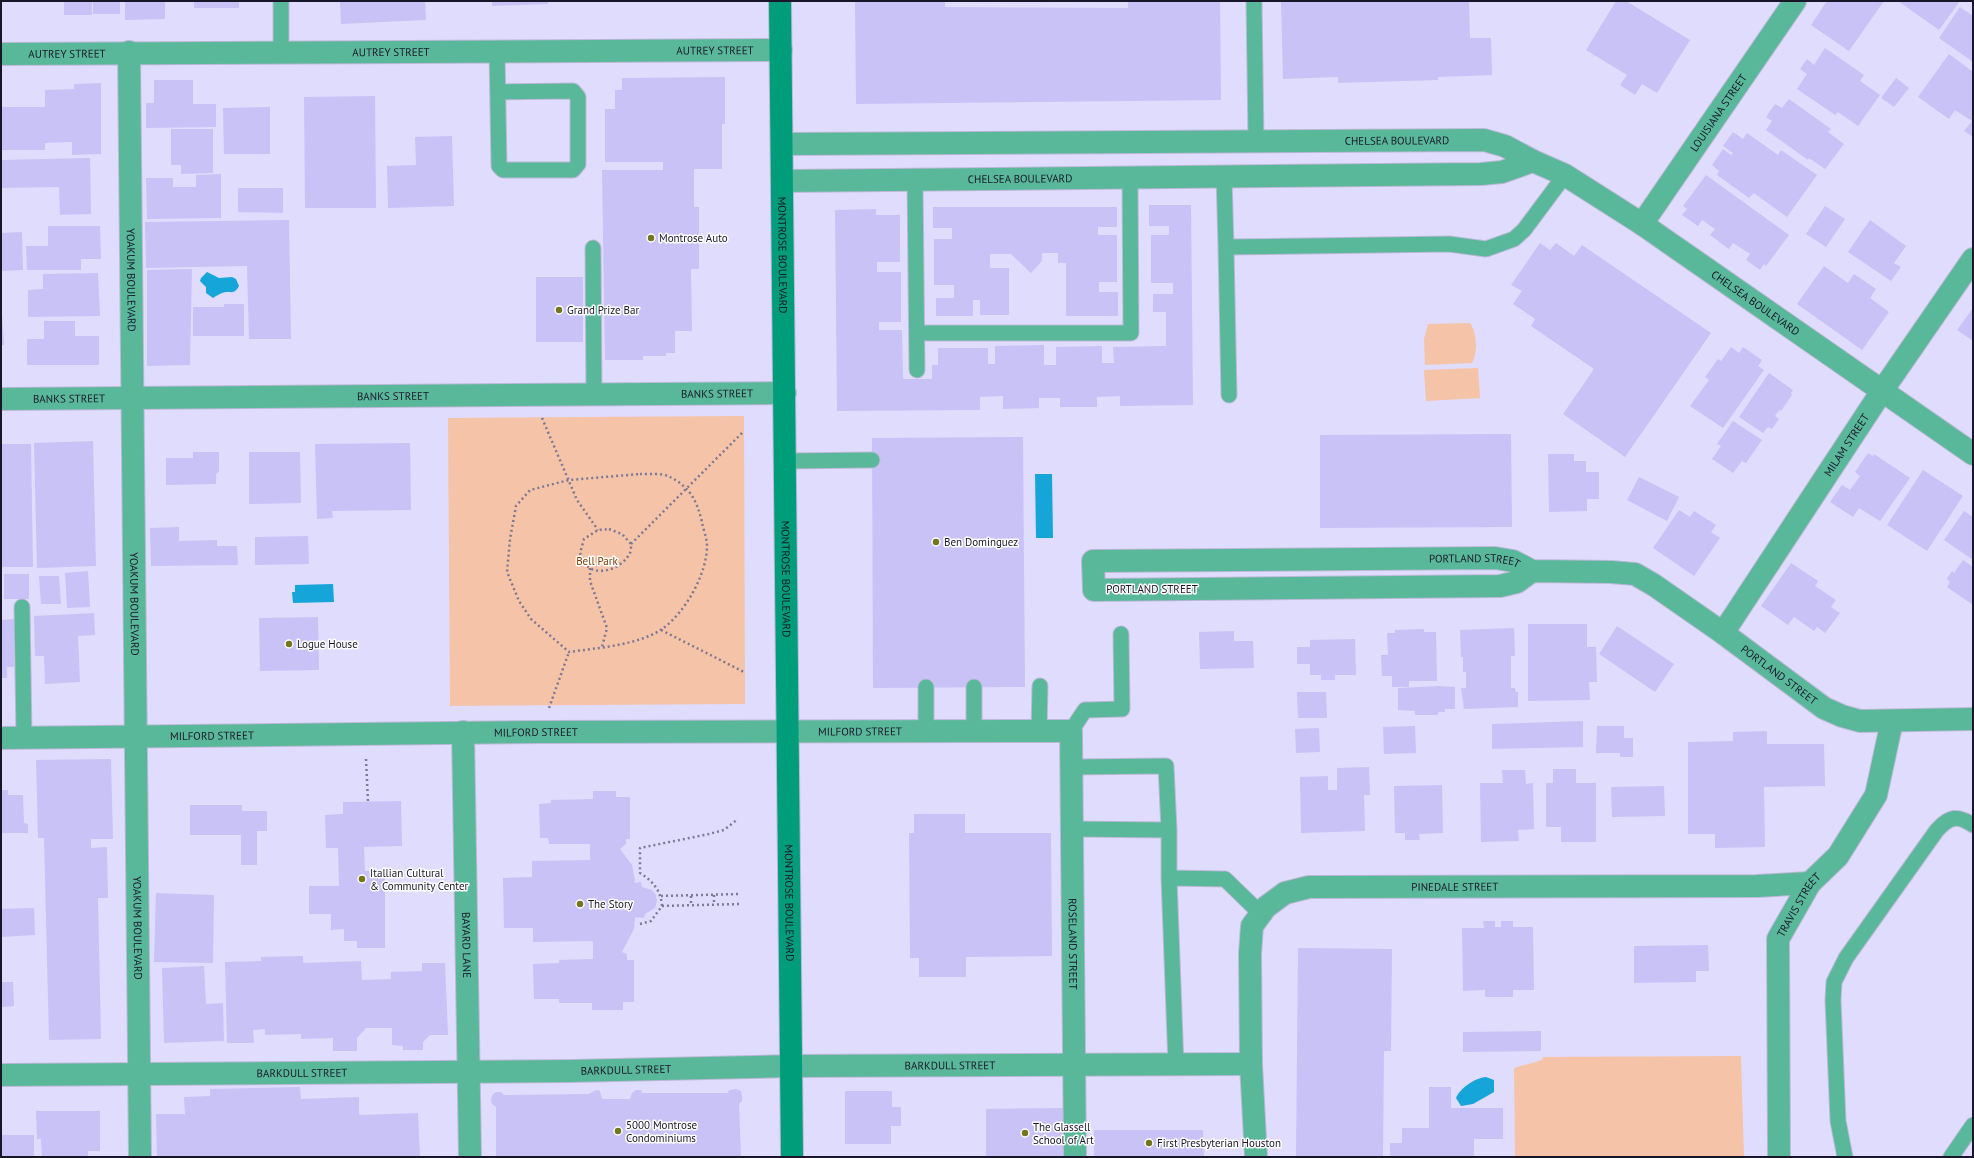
<svg xmlns="http://www.w3.org/2000/svg" width="1974" height="1158" viewBox="0 0 1974 1158" font-family="'PT Sans',sans-serif">
  <style>
    .green { fill: #f5c3a8 }
    .water { fill: #16a5d9 }
    .building { fill: #c8c2f7 }
    .lines { fill: none; stroke-linecap: round; stroke-linejoin: round }
    .service-casing { stroke: #bcb8d7; stroke-width: 17 }
    .minor-casing { stroke: #bcb8d7; stroke-width: 24 }
    .tertiary-casing { stroke: #bcb8d7; stroke-width: 24 }
    .secondary-casing { stroke: #bcb8d7; stroke-width: 24 }
    .path { stroke: #7c7993; stroke-width: 2.5; stroke-dasharray: 2 3; stroke-linecap: butt }
    .service { stroke: #59b89a; stroke-width: 15 }
    .minor { stroke: #59b89a; stroke-width: 22 }
    .tertiary { stroke: #59b89a; stroke-width: 22 }
    .secondary { stroke: #009d7b; stroke-width: 22 }
    .poi-dot { fill: #74751c; stroke: #fff; stroke-width: 1.5 }
    .labels { text-anchor: middle; stroke-width: 3; stroke-linejoin: round; paint-order: stroke }
    .street-label { font-size: 11px; fill: #191629; stroke: #fff }
    .poi-label { font-size: 11px; fill: #191629; stroke: #fff; text-anchor: start }
    .park-label { font-size: 11px; fill: #833b00; stroke: #fff }
  </style>
  <rect width="100%" height="100%" fill="#e0dcfd"/>
  <!-- green -->
  <path class="green" d="M1470,323C1477,333 1478,352 1472,363L1425,365L1424,339L1428,324Z
    M1478,368L1480,398L1426,401L1424,370Z
    M744,416L745,704L450,706L448,418Z
    M1741,1056L1744,1157H1515L1514,1068L1542,1060L1543,1057Z"/>
  <!-- water -->
  <path class="water" d="M207,272L219,278L232,277L236,279L239,286C234,296 230,290 222,293C219,294 216,296 213,298L206,293V287L200,281L201,278Z
    M1035,474H1052L1053,538H1036Z
    M333,584L334,602L293,603L292,592H295V585Z
    M1486,1077L1494,1080V1092L1473,1104L1461,1106L1456,1098C1460,1088 1475,1078 1486,1077Z"/>
  <!-- building -->
  <path class="building" d="M64,1H92V15H64Z
    M93,1H120V14H93Z
    M125,1H165V19L125,20Z
    M194,1H239V8H194Z
    M340,1H425L426,20L341,24Z
    M492,1H548V4L492,6Z
    M855,1H945V7L1128,8V1H1220L1221,100L856,104Z
    M1281,1H1469L1470,38H1491L1492,75L1438,77V80L1338,83V77L1283,79Z
    M1616,1H1626L1690,40L1657,93L1642,84L1635,95L1620,85L1627,75L1586,50Z
    M1827,1H1884L1849,51L1811,25Z
    M1898,1H1960L1939,30Z
    M1960,7L1973,16V62L1939,38Z
    M1825,48L1864,75L1860,81L1880,95L1858,126L1838,112L1835,115L1797,89L1807,74L1800,69L1807,59L1814,65Z
    M1949,54L1973,72V137L1964,131L1972,121L1955,110L1949,119L1918,97Z
    M725,77V124H722V169H694V207H699V269H691L692,331H675V353H666V356H643V360H605L602,170H663V162H605V109H615V90H622V78Z
    M1896,78L1909,88L1894,107L1881,98Z
    M154,80H193V104H216V127L146,128V103H154Z
    M101,83V154L72,155V142L45,143V150H1V107H45V90L74,89V84Z
    M375,96L376,208H305L304,97Z
    M1789,99L1831,129L1828,132L1844,144L1825,169L1809,158L1808,160L1766,130L1772,121L1766,117L1775,104L1782,108Z
    M270,107V154H224L223,108Z
    M171,129H213V173L181,174V165H171Z
    M1733,132L1743,139L1747,133L1778,155L1781,150L1817,175L1787,217L1754,193L1749,198L1717,175L1719,171L1712,165L1723,149L1731,155L1733,153L1723,146Z
    M452,136L454,206L388,208L387,166L416,165L415,137Z
    M90,158L91,214L60,215L59,187L1,188V160Z
    M221,174V218L147,219L146,178H173V187H196V175Z
    M1706,175L1789,235L1766,266L1764,264L1760,270L1746,260L1750,254L1733,243L1729,249L1710,235L1715,229L1702,220L1698,226L1682,215L1687,209L1683,206Z
    M238,188H283V213L238,212Z
    M1149,205H1191L1193,405L1120,406V396L1097,397V407H1060V398H1039V408L1003,409V396L980,397V410L837,411L835,210L876,209V215H900V262H877V272H901V322H879V330H902L903,379H932V365H938V348H988V364H995V346L1044,345V365H1056V347L1102,346V363H1114L1113,347L1166,346V312H1153V294H1173V283H1151V235H1169V226H1149Z
    M1825,206L1845,219L1826,247L1806,234Z
    M933,207H1117V227H1098V235H1117V282H1099V292H1118V316H1066V263H1058V253H1042V261L1031,273L1011,254H990V268H1009V315H980V300H973V316H936V298H954V285H934V239H952V228H933Z
    M289,220L291,339H249L247,266L146,268L145,222Z
    M1870,220L1906,246L1894,263L1901,267L1891,281L1848,252Z
    M48,226H100L101,259H81V270H27L26,246H48Z
    M22,232L23,270L1,271V233Z
    M1540,243L1550,250L1556,243L1574,256L1582,245L1711,333L1625,457L1563,414L1594,369L1531,326L1535,319L1513,304L1522,291L1511,285Z
    M1824,266L1848,283L1854,274L1876,289L1870,298L1889,312L1862,350L1797,304Z
    M192,269L190,365L147,366V270Z
    M98,273L100,316L28,317V290L43,289V274Z
    M536,277H583V342H536Z
    M1,298L4,345H1Z
    M224,304H244V336H193V307H224Z
    M1973,308V341L1957,330Z
    M44,321H75V336H99V365H27V339H44Z
    M1731,347L1739,353L1743,347L1762,360L1758,366L1764,370L1723,428L1690,406L1709,380L1705,377L1718,359L1721,361Z
    M1769,373L1793,390L1791,393L1792,395L1781,411L1779,410L1775,416L1779,419L1772,429L1768,427L1763,433L1739,417Z
    M1733,421L1762,440L1746,463L1742,461L1733,473L1712,459L1721,446L1717,444Z
    M1511,434L1512,527L1320,528V435Z
    M1023,437L1025,687L873,688L872,438Z
    M93,441L96,566L37,568L34,443Z
    M410,443L411,510L332,511L333,518L317,519L315,444Z
    M1,444H31L33,567H1Z
    M193,452H219V471L216,474V484L166,485V458H193Z
    M249,452H300L301,503L249,504Z
    M1868,453L1873,456L1874,454L1910,478L1880,521L1859,508L1853,517L1830,502L1842,485L1850,490L1860,476L1855,472Z
    M1548,454H1574V461H1586V472H1599V499H1587V511L1549,512Z
    M1923,470L1963,496L1927,551L1887,525Z
    M1639,477L1679,497L1667,521L1627,500Z
    M1679,510L1690,517L1694,511L1716,525L1711,532L1720,538L1694,576L1653,548Z
    M1964,511L1973,517V560L1944,540Z
    M179,527V541L217,540V546H237L238,565L151,566L150,528Z
    M308,536L309,564L255,565V537Z
    M1963,560L1973,567V605L1947,587L1950,582L1947,579L1952,571L1954,573Z
    M1791,563L1818,581L1815,586L1836,600L1831,607L1840,613L1825,633L1817,627L1814,631L1794,617L1788,625L1761,606Z
    M88,571L90,607L67,608L65,573Z
    M4,574H29V599H4Z
    M39,576H59L61,604H41Z
    M94,613L95,635L78,636L80,682L45,684L44,656H35L34,616Z
    M318,617L319,670L260,671L259,618Z
    M14,619V667H7V678H1V620Z
    M1528,624H1587V647H1596L1597,682H1589L1590,700L1528,701Z
    M1617,626L1674,664L1655,692L1599,654Z
    M1514,628L1515,656H1511V688H1515L1516,692H1518V707L1464,709L1461,688H1466V672H1463V657H1461L1460,630Z
    M1424,629V632H1436L1437,681H1409V687H1392V676H1382L1381,655H1388L1387,633H1395V630Z
    M1234,631V641H1253L1254,668L1200,669L1199,632Z
    M1355,639L1356,675H1335V680H1321V675H1310V664H1297V647H1310V640Z
    M1439,686L1455,687V709H1445V712H1438V715H1415V711L1398,710V688Z
    M1297,692H1326L1327,718H1298Z
    M1583,721V747L1492,749V724Z
    M1415,726L1416,753L1384,754L1383,727Z
    M1597,726H1624V738H1633V757H1620V753H1596Z
    M1319,728L1320,752L1296,753L1295,729Z
    M1767,731V744H1824L1825,786L1764,787L1765,847L1715,848V834H1688V742L1733,741V732Z
    M111,759L113,839H91V848L107,847L108,898H98L101,1039L49,1040L44,838H38L36,760Z
    M1369,767L1370,795H1364L1365,831L1301,833L1300,777L1328,776V790H1337V768Z
    M1553,769H1576V783H1596V842H1561V827H1546V783H1553Z
    M1502,770H1525L1526,784L1533,783L1534,829L1518,830L1519,841L1481,842L1480,783H1503Z
    M1442,785L1443,833L1419,834L1420,840H1405V833H1395L1394,786Z
    M1664,786L1665,816L1612,817L1611,787Z
    M1,790H8V795H23L24,823L28,824V833H1Z
    M593,791H616V797H630V839H626V844L620,849L632,865L635,880L634,883L641,882L642,887L652,890L656,895L657,901L655,908L645,914L644,918L635,917L634,929L622,952L627,954V960H634V1002H623V1010H592V1003H559V999H534L533,964L559,963V960L593,959V941L533,942V928H504L503,878L532,877V861L590,860V844H549L548,838H540L539,804L551,803V800L593,799Z
    M401,801L402,846L364,847L365,871H385V948H357V941H344V929L331,930V914H309V886H339L338,848H326L325,815L343,814V802Z
    M190,805H242V811H267V831H257V865H241V835H190Z
    M914,814H965V833H1051L1052,956L966,957V977H919V958H910L909,833H914Z
    M156,893L214,895L213,963L154,962Z
    M34,908L35,935L1,937V909Z
    M1483,921H1495V927H1501V921H1513V927H1533L1534,990H1513V997H1485V990L1463,991L1462,928H1484Z
    M1708,945L1709,971H1696V982L1634,983V946Z
    M1298,948L1392,949L1391,1051H1384L1383,1157H1296Z
    M303,956V963L361,961L362,980L391,979V972L422,971V963H445L448,1035H430L423,1042V1050H403V1046L392,1045V1028H366L357,1038V1051H333V1038L301,1039V1034L265,1035V1029L253,1030L254,1043H227L225,962L261,961V957Z
    M204,966L206,1004L223,1003L224,1041L164,1043L162,968Z
    M1,982H13L14,1006L1,1007Z
    M1541,1031V1051L1463,1052V1032Z
    M300,1087L301,1099L359,1097V1115L418,1113L420,1157H157L156,1114H185L184,1097L210,1096V1089Z
    M1429,1087H1451V1108H1503V1139H1474V1157H1390V1143H1402V1128H1429Z
    M736,1089L741,1091L742,1096V1101L739,1104L741,1157H496V1107L492,1104L491,1099L493,1094L496,1092H501L504,1095L589,1094L596,1090L600,1091L602,1099H630L632,1093L636,1090H641L642,1093H728L729,1090Z
    M845,1091H892V1107H901V1126H891V1144H845Z
    M1064,1108L1065,1157H986V1109Z
    M36,1111H100V1151H88V1157H42L41,1139H37Z
    M1094,1130H1203L1204,1157H1094Z
    M1,1135H34V1157H1Z"/>
  <g class="lines">
    <!-- service casing -->
    <g class="service-casing">
      <path id="service" d="M281,1V51
        M1254,1L1256,141
        M497,51L499,166L503,170H573L578,164V97L573,91L498,92
        M1224,176L1226,247L1449,244L1486,249L1514,239L1524,230L1565,175
        M915,180L917,370
        M1226,247L1229,395
        M593,248L594,395
        M917,333H1131L1130,178
        M786,461L872,460
        M22,607L24,738
        M926,687V731
        M974,687V731
        M1039,731L1040,686
        M1071,731L1085,710L1122,709L1121,634
        M1071,767L1166,766L1169,830L1072,829
        M1169,830V878L1225,879L1261,914
        M1169,878L1176,1065
        M1845,1157L1838,1121L1833,1000L1834,982L1846,958L1937,830C1950,816 1957,815 1973,825
        M1951,1157L1973,1125"/>
    </g>
    <!-- minor casing -->
    <g class="minor-casing">
      <g id="minor">
        <path id="s1" d="M129,52L140,1157"/>
        <path id="s2" d="M1,54L781,50"/>
        <path id="s3" d="M782,144L1484,140L1505,146L1533,161L1565,175L1642,224L1973,454"/>
        <path id="s4" d="M782,181L1481,174L1502,172L1533,161"/>
        <path id="s5" d="M1642,224L1795,1"/>
        <path id="s6" d="M1532,571L1517,582L1500,586L1094,590L1093,561L1495,558L1513,561L1532,571L1611,572L1635,574L1654,585L1723,633L1824,708L1842,716L1860,721L1973,719"/>
        <path id="s7" d="M1723,633L1882,391L1973,259"/>
        <path id="s8" d="M463,732L470,1157"/>
        <path id="s9" d="M1,738L541,732L1071,731L1075,1157"/>
        <path id="s10" d="M1,1075L571,1071L792,1066L1251,1064"/>
        <path id="s11" d="M1256,1157L1251,1064L1250,954L1252,926L1266,907L1285,893L1309,887L1757,886L1810,883"/>
        <path id="s12" d="M1779,1157L1778,939L1810,883L1838,856L1876,795L1892,721"/>
      </g>
    </g>
    <!-- tertiary casing -->
    <g class="tertiary-casing">
      <g id="tertiary">
        <path id="s13" d="M1,399L785,393"/>
      </g>
    </g>
    <!-- secondary casing -->
    <g class="secondary-casing">
      <g id="secondary">
        <path id="s14" d="M780,1L792,1157"/>
      </g>
    </g>
    <!-- path -->
    <path class="path" d="M542,418L577,500L598,530
      M640,474C649,474 663,473 670,477C690,487 697,501 702,522C703,529 707,538 707,546C707,574 685,613 662,629C639,645 597,648 569,652L531,619L519,601L507,572L510,539L516,506L530,490L569,480Z
      M609,529L622,534L631,544C631,547 631,551 630,553C624,566 603,576 590,568C584,565 582,558 580,553L584,539L598,530Z
      M631,544L742,433
      M590,568V581L607,628L602,647
      M661,630L744,672
      M549,708L569,652
      M366,759L368,802
      M714,895V905
      M661,896L739,894
      M691,896V905
      M662,906L739,904
      M640,924L651,921L662,906C661,891 653,881 640,873V848L709,834L724,830L738,819"/>
    <!-- service -->
    <use href="#service" class="service"/>
    <!-- minor -->
    <use href="#minor" class="minor"/>
    <!-- tertiary -->
    <use href="#tertiary" class="tertiary"/>
    <!-- secondary -->
    <use href="#secondary" class="secondary"/>
  </g>
  <!-- markers -->
  <g class="poi-dot">
    <circle cx="651" cy="238" r="4"/>
    <circle cx="559" cy="310" r="4"/>
    <circle cx="936" cy="542" r="4"/>
    <circle cx="289" cy="644" r="4"/>
    <circle cx="362" cy="879" r="4"/>
    <circle cx="580" cy="904" r="4"/>
    <circle cx="618" cy="1131" r="4"/>
    <circle cx="1025" cy="1133" r="4"/>
    <circle cx="1149" cy="1143" r="4"/>
  </g>
  <g class="labels">
    <!-- street labels -->
    <g class="street-label">
      <text dy="4" stroke="none"><textPath href="#s2" startOffset="714">AUTREY STREET</textPath></text>
      <text dy="4" stroke="none"><textPath href="#s2" startOffset="390">AUTREY STREET</textPath></text>
      <text dy="4" stroke="none"><textPath href="#s2" startOffset="66">AUTREY STREET</textPath></text>
      <text dy="4" stroke="none"><textPath href="#s5" startOffset="135">LOUISIANA STREET</textPath></text>
      <text dy="4" stroke="none"><textPath href="#s3" startOffset="615">CHELSEA BOULEVARD</textPath></text>
      <text dy="4" stroke="none"><textPath href="#s4" startOffset="238">CHELSEA BOULEVARD</textPath></text>
      <text dy="4" stroke="none"><textPath href="#s14" startOffset="254">MONTROSE BOULEVARD</textPath></text>
      <text dy="4" stroke="none"><textPath href="#s1" startOffset="228">YOAKUM BOULEVARD</textPath></text>
      <text dy="4" stroke="none"><textPath href="#s3" startOffset="1020">CHELSEA BOULEVARD</textPath></text>
      <text dy="4" stroke="none"><textPath href="#s13" startOffset="716">BANKS STREET</textPath></text>
      <text dy="4" stroke="none"><textPath href="#s13" startOffset="392">BANKS STREET</textPath></text>
      <text dy="4" stroke="none"><textPath href="#s13" startOffset="68">BANKS STREET</textPath></text>
      <text dy="4" stroke="none"><textPath href="#s7" startOffset="225">MILAM STREET</textPath></text>
      <text dy="4" stroke="none"><textPath href="#s6" startOffset="853">PORTLAND STREET</textPath></text>
      <text dy="4" stroke="none"><textPath href="#s14" startOffset="578">MONTROSE BOULEVARD</textPath></text>
      <text x="1152" y="593">PORTLAND STREET</text>
      <text dy="4" stroke="none"><textPath href="#s1" startOffset="552">YOAKUM BOULEVARD</textPath></text>
      <text dy="4" stroke="none"><textPath href="#s6" startOffset="1192">PORTLAND STREET</textPath></text>
      <text dy="4" stroke="none"><textPath href="#s9" startOffset="859">MILFORD STREET</textPath></text>
      <text dy="4" stroke="none"><textPath href="#s9" startOffset="535">MILFORD STREET</textPath></text>
      <text dy="4" stroke="none"><textPath href="#s9" startOffset="211">MILFORD STREET</textPath></text>
      <text dy="4" stroke="none"><textPath href="#s11" startOffset="449">PINEDALE STREET</textPath></text>
      <text dy="4" stroke="none"><textPath href="#s14" startOffset="902">MONTROSE BOULEVARD</textPath></text>
      <text dy="4" stroke="none"><textPath href="#s12" startOffset="258">TRAVIS STREET</textPath></text>
      <text dy="4" stroke="none"><textPath href="#s1" startOffset="876">YOAKUM BOULEVARD</textPath></text>
      <text dy="4" stroke="none"><textPath href="#s9" startOffset="1283">ROSELAND STREET</textPath></text>
      <text dy="4" stroke="none"><textPath href="#s8" startOffset="213">BAYARD LANE</textPath></text>
      <text dy="4" stroke="none"><textPath href="#s10" startOffset="949">BARKDULL STREET</textPath></text>
      <text dy="4" stroke="none"><textPath href="#s10" startOffset="625">BARKDULL STREET</textPath></text>
      <text dy="4" stroke="none"><textPath href="#s10" startOffset="301">BARKDULL STREET</textPath></text>
    </g>
    <!-- poi labels -->
    <g class="poi-label">
      <text x="659" y="242">Montrose Auto</text>
      <text x="567" y="314">Grand Prize Bar</text>
      <text x="944" y="546">Ben Dominguez</text>
      <text x="297" y="648">Logue House</text>
      <text x="370" y="877">Itallian Cultural<tspan x="370" dy="13">&amp; Community Center</tspan></text>
      <text x="588" y="908">The Story</text>
      <text x="626" y="1129">5000 Montrose<tspan x="626" dy="13">Condominiums</tspan></text>
      <text x="1033" y="1131">The Glassell<tspan x="1033" dy="13">School of Art</tspan></text>
      <text x="1157" y="1147">First Presbyterian Houston</text>
    </g>
    <!-- park labels -->
    <g class="park-label">
      <text x="597" y="565">Bell Park</text>
    </g>
  </g>
  <!-- border -->
  <rect width="1974" height="1158" fill="none" stroke="#191629" stroke-width="4"/>
</svg>
